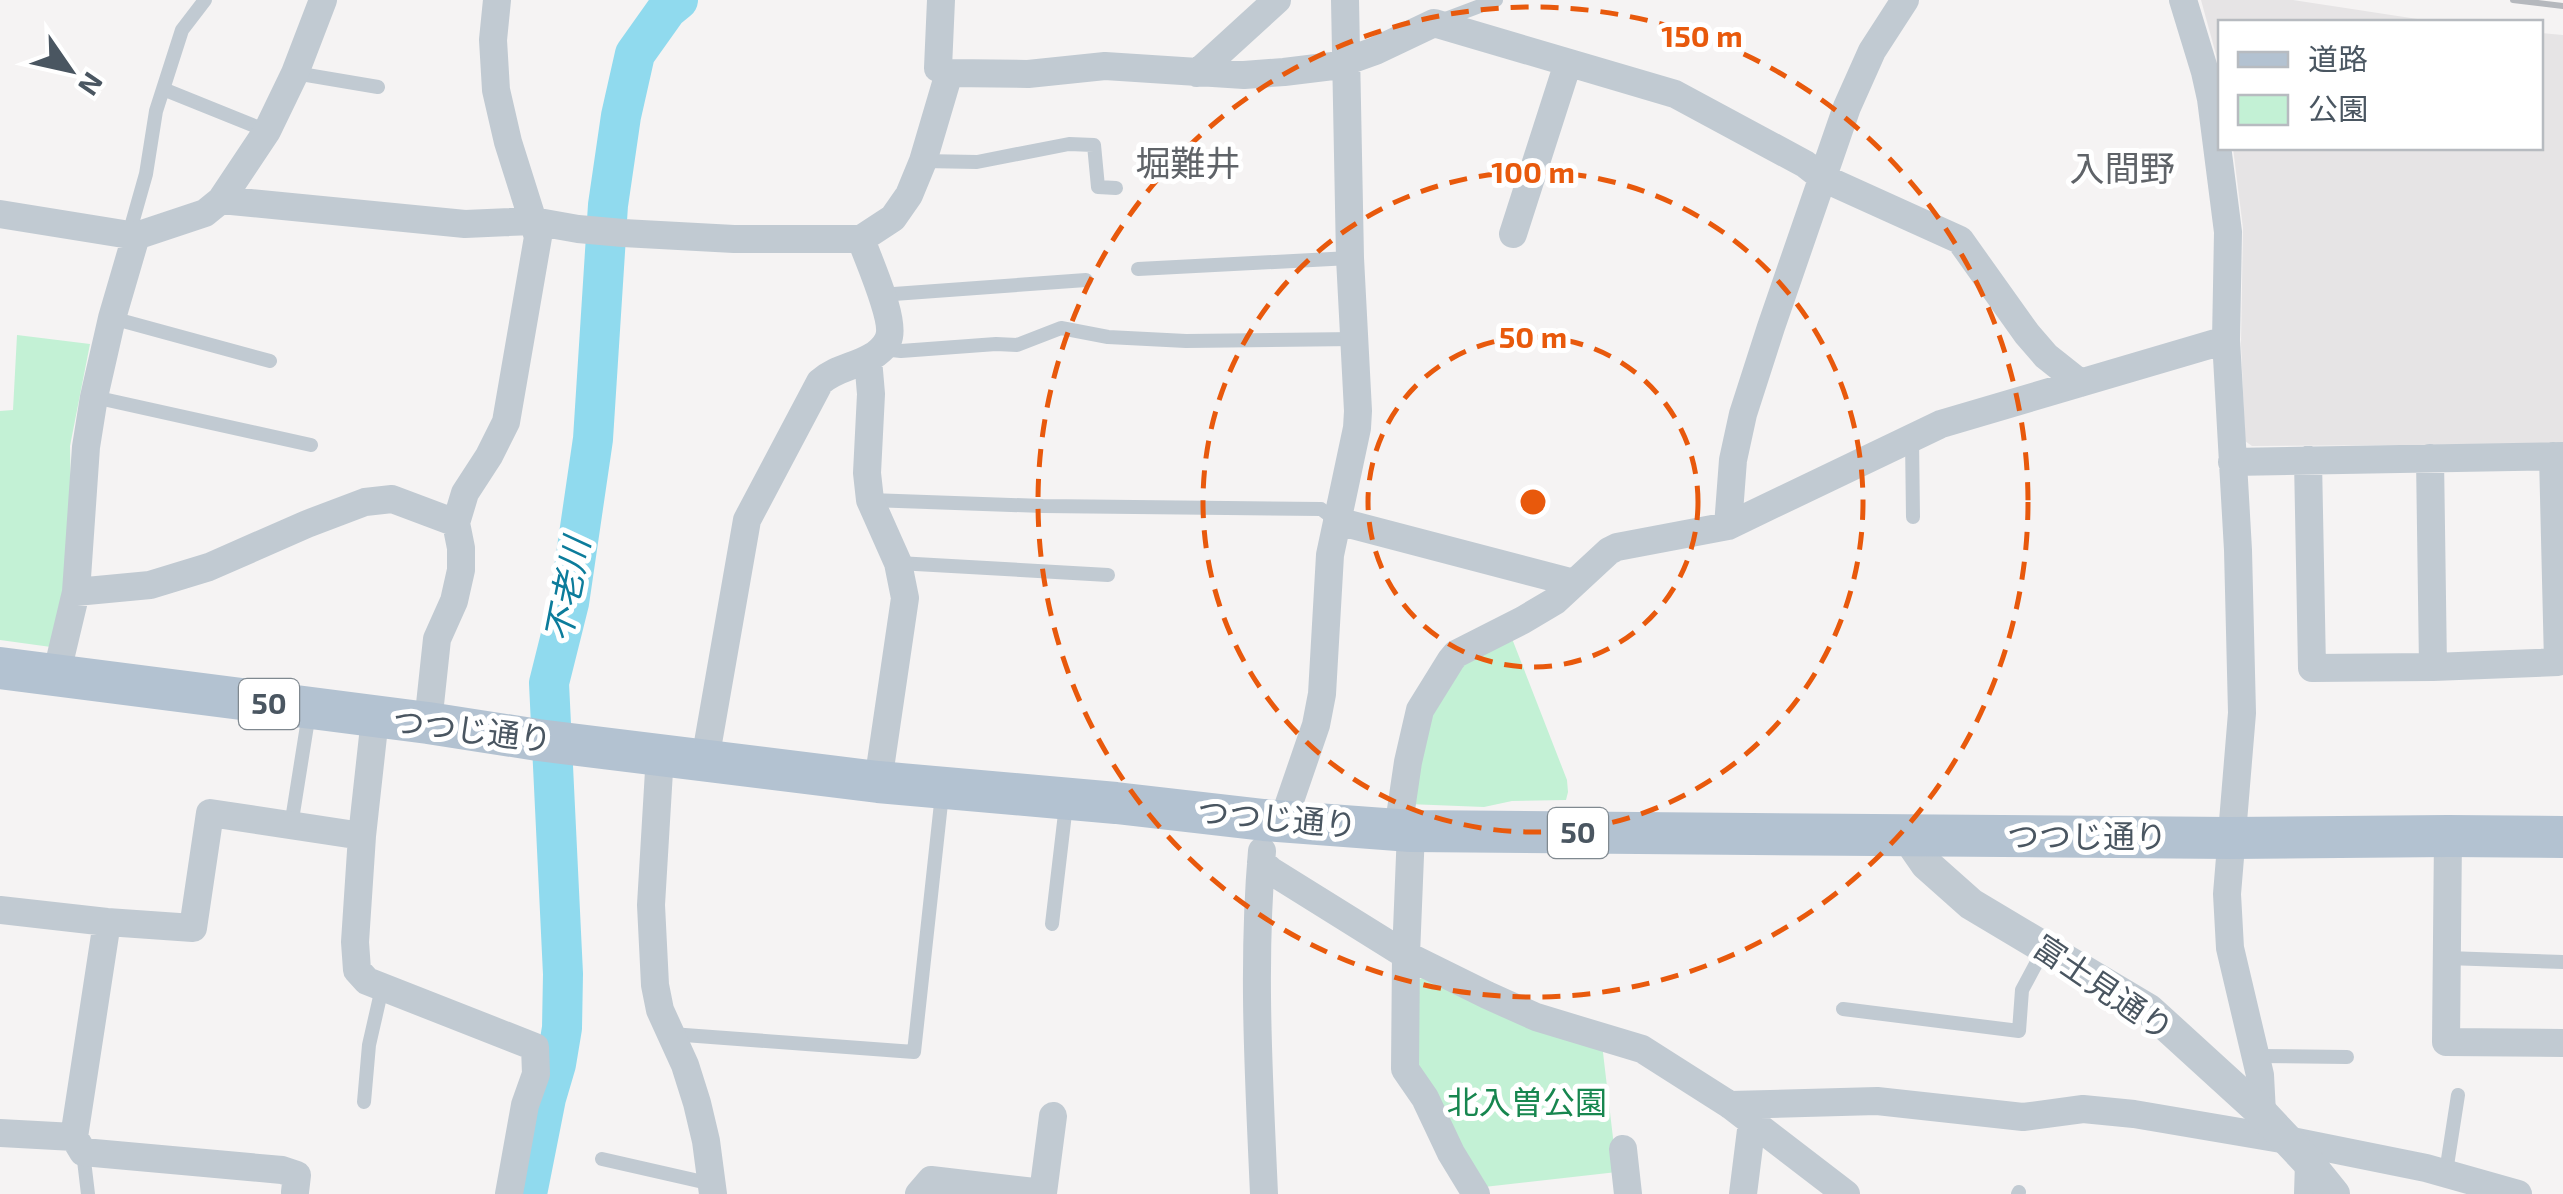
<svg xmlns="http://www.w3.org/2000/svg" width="2563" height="1194" viewBox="0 0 2563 1194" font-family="'Exo 2','Noto Sans JP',sans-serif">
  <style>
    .education { fill: #e6e4e5 }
    .green { fill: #c3f1d5 }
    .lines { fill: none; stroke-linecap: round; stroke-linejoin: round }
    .river { stroke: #90daee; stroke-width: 40 }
    .service { stroke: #c1cad2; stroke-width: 14 }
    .minor { stroke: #c1cad2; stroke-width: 28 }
    .tertiary { stroke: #c1cad2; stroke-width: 32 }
    .primary { stroke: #b3c2d1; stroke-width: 42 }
    .rail { stroke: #b5b8bd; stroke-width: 6 }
    .ring { fill: none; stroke: #e8590c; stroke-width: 5; stroke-dasharray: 18 12 }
    .labels { text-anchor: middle; stroke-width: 10; stroke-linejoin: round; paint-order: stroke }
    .shield { fill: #fff; stroke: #808990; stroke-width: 2.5 }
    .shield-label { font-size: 30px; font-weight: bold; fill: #4a5661 }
    .street-label { font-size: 32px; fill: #4a5661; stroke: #fff }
    .park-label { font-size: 32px; fill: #17864f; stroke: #fff }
    .neighbourhood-label { font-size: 35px; fill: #5f6368; stroke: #fff }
    .water-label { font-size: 35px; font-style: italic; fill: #0c7c9b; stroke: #fff }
    .centre { fill: #e8590c; stroke: #fff; stroke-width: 5 }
    .ring-label { font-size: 30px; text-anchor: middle; font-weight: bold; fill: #e8590c; stroke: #fff; stroke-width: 10; stroke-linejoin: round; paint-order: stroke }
  </style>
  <rect width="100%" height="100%" fill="#f5f3f3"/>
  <!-- education -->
  <path class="education" d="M2201,0H2293L2437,22H2220V69Z
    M2541,33L2563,35V444L2252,446L2245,441L2241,344L2243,228L2233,148H2540Z"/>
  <!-- green -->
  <path class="green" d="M17,335L90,344L70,446L71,510L62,598L51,647L0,640V411L13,410Z
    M1511,636L1567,780L1568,792L1566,800L1512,801L1484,807L1408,804L1415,757L1448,671Z
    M1426,976L1602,1044L1617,1172L1484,1187L1417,1074L1418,980Z"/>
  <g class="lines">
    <!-- river -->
    <path class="river" d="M527,1194L546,1098L556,1064L562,1028L563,974L549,683L569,603L593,439L608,205L621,116L635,54L667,9L678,0"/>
    <!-- service -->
    <path class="service" d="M1440,21L1496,0
      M295,73L378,87
      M163,89L267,131
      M923,161L977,162L1069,144L1094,145L1098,187L1116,188
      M129,234L146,174L156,111L182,30L205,0
      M1138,269L1350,258
      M880,295L1086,280
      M112,318L270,361
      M882,349L901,351L996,344L1017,345L1061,328L1108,337L1186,341L1355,339
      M94,397L311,445
      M1912,439L1913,517
      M870,500L1043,506L1321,509L1337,521
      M898,563L1108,575
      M291,826L309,713
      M1052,924L1066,805
      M2447,958L2563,962
      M1843,1009L2019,1031L2022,990L2045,947
      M671,1034L914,1052L942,794
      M2255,1056L2347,1057
      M364,1102L369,1045L382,988
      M83,1152L88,1194
      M602,1159L712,1184
      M2446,1172L2458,1095
      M2018,1194L2019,1192"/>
    <!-- minor -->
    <path class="minor" d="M941,0L938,68L949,73
      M2183,0L2205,72L2211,99L2228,232L2226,340L2238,550L2242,713L2227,894L2230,948L2260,1075L2262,1113
      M1197,73L1277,0
      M221,200L465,224L533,221L578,229L623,233L734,239H861L893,218L909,195L923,161L949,73L1028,74L1105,66L1244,75L1284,72L1333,66L1375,51L1434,23L1675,94L1805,164L1823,178L1960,240L2027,334L2046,356L2080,383
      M0,214L136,236L205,213L221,200L267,131L295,73L323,0
      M1513,234L1568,63
      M868,359L871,394L867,473L870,500L898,563L905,598L878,782
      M2430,458L2433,667
      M2308,460L2312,668L2433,667L2558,662L2553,456
      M2232,462L2563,456
      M1337,521L1574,583
      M1728,526L1733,460L1743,414L1771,327L1847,107L1872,51L1905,0
      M76,592L150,585L209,567L307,524L365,502L392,499L456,523
      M56,676L76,592L86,447L94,397L112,318L136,236
      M375,718L362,836L355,942L357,970L367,981L535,1047L536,1074L525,1105L509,1194
      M428,723L437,639L454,601L461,570V548L456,523L465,493L489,456L506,422L538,237L508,142L496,90L493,40L497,0
      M660,754L651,905L655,985L660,1010L685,1065L697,1103L706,1141L713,1194
      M705,760L747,520L820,382C836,368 854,367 871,357C877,354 885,347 888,340C897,322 868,260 861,239
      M1283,821L1316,725L1322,694L1330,555L1357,428L1358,411L1350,258L1345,0
      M1398,830L1408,762L1420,710L1451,660L1456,654L1523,620L1555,601L1609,551L1617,547L1728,526L1941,424L2226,340
      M1411,831L1406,955L1405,1069L1425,1098L1451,1153L1476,1194
      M2448,836L2446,1042L2563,1043
      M1262,851C1252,965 1259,1080 1264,1194
      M1261,862L1271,871L1406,955L1487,995L1536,1017L1642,1049L1730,1105L1846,1194
      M0,910L107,922L193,928L210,813L362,836
      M1730,1105L1877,1101L2023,1117L2083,1109L2134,1114L2287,1140L2426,1168L2518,1194
      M0,1133L74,1137L83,1152L282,1170L297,1175L295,1192
      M74,1137L107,922
      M1623,1149L1628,1194
      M919,1194L931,1180L1043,1193L1053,1116
      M1743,1194L1752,1122
      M2308,1194L2309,1163"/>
    <!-- tertiary -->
    <path class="tertiary" d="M1906,835L1926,864L1971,904L2149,1010L2262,1113L2309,1163L2334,1194"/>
    <!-- primary -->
    <path class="primary" d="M0,668L428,723L538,740L878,782L1116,803L1264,820L1411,831L2230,838L2448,836L2563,837"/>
    <!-- rail -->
    <path class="rail" d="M2513,0L2563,6"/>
  </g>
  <!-- distance rings -->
  <g class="ring">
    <circle cx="1533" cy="502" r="165"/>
    <circle cx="1533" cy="502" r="330"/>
    <circle cx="1533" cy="502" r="495"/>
  </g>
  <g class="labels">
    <!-- shield labels -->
    <g class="shield">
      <rect x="239" y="679" width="60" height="50" rx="8"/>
      <rect x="1548" y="808" width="60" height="50" rx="8"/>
    </g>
    <g class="shield-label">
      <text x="269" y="714">50</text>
      <text x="1578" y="843">50</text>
    </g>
    <!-- street labels -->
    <g class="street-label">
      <text transform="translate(472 731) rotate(7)" y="11">つつじ通り</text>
      <text transform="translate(1277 819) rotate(5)" y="11">つつじ通り</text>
      <text x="2087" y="848">つつじ通り</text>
      <text transform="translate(2103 988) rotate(34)" y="11">富士見通り</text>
    </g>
    <!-- park labels -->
    <g class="park-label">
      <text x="1527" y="1114">北入曽公園</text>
    </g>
    <!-- neighbourhood labels -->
    <g class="neighbourhood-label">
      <text x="1188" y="176">堀難井</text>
      <text x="2122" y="181">入間野</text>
    </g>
    <!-- water labels -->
    <g class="water-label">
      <text transform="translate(568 590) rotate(-79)" y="12">不老川</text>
    </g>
  </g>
  <circle cx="1533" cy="502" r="15" class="centre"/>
  <g class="ring-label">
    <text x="1702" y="47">150 m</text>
    <text x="1533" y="183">100 m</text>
    <text x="1533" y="348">50 m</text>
  </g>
  <!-- legend -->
  <rect x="2218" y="20" width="325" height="130" fill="#ffffff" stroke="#b7bbc0" stroke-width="2.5"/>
  <rect x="2238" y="52" width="50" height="15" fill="#b3c2d1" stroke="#b7bbc0" stroke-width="2.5"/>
  <text x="2308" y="70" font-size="30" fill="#4a5661">道路</text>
  <rect x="2238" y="95" width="50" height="30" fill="#c3f1d5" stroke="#b7bbc0" stroke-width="2.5"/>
  <text x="2308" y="120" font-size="30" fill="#4a5661">公園</text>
  <!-- north arrow -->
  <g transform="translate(70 70) rotate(124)" stroke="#ffffff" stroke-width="8" paint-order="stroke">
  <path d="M0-8L18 38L0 25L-18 38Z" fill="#4a5661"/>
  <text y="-15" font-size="28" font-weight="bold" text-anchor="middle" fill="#4a5661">N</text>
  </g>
</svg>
